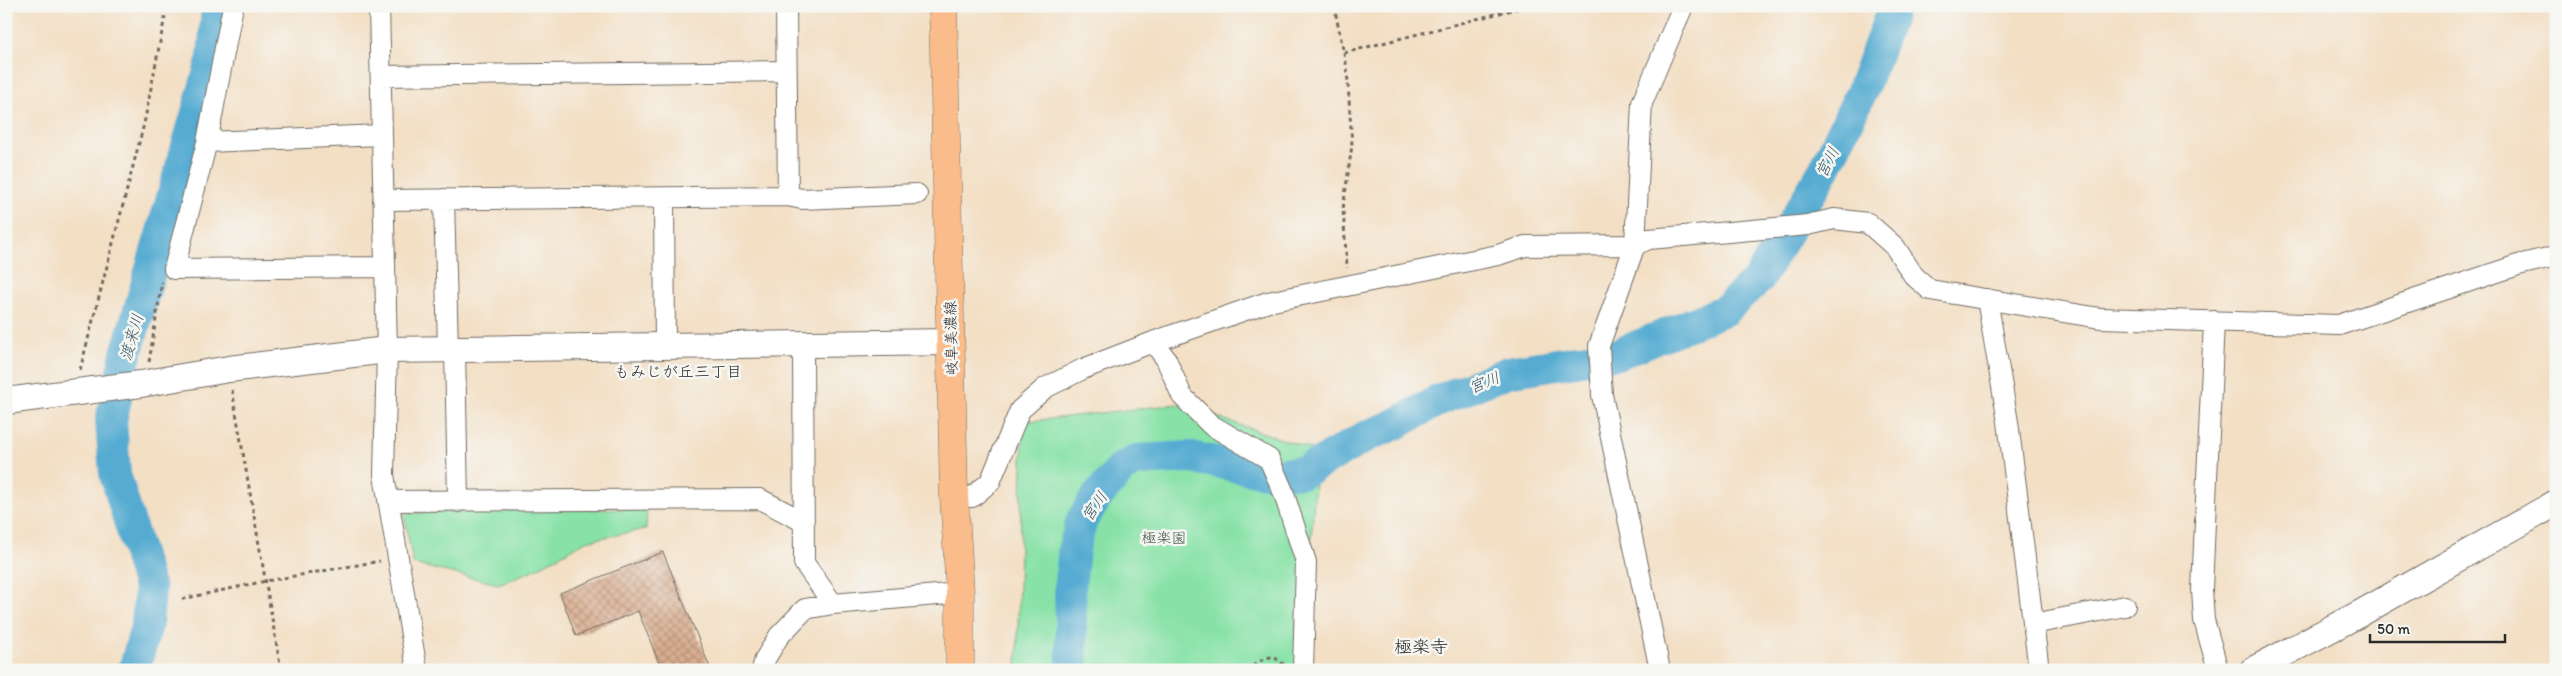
<svg xmlns="http://www.w3.org/2000/svg" width="2562" height="676" viewBox="0 0 2562 676" font-family="Itim,'Klee One',sans-serif">
  <style>
    .green { fill: #88e2a7; stroke: #5a8669 }
    .lines { fill: none; stroke-linecap: round; stroke-linejoin: round }
    .river { stroke: #54abd1; stroke-width: 32 }
    .building { fill: url(#building-cross-hatch) }
    .minor-casing { stroke: #716a61; stroke-width: 22 }
    .tertiary-casing { stroke: #716a61; stroke-width: 28 }
    .primary-casing { stroke: #716a61; stroke-width: 29 }
    .path { stroke: #716a61; stroke-width: 3; stroke-dasharray: 4 4; stroke-linecap: butt }
    .minor { stroke: #fff; stroke-width: 20 }
    .tertiary { stroke: #fff; stroke-width: 26 }
    .primary { stroke: #fabc8b; stroke-width: 28 }
    .labels { text-anchor: middle; stroke-width: 5; stroke-linejoin: round; paint-order: stroke }
    .street-label { font-size: 15px; fill: #2b2b2b; stroke: #f6f6f2 }
    .park-label { font-size: 15px; fill: #42594a; stroke: #f6f6f2 }
    .water-label { font-size: 16px; font-style: italic; fill: #395865; stroke: #f6f6f2 }
    .neighbourhood-label { font-size: 16px; fill: #2b2b2b; stroke: #f6f6f2 }
    .quarter-label { font-size: 18px; fill: #2b2b2b; stroke: #f6f6f2 }
  </style>
  <defs>
    <pattern id="building-cross-hatch" width="8" height="8" patternUnits="userSpaceOnUse" patternTransform="scale(1.25)"><rect width="8" height="8" fill="#daae90"/><path d="M0 0l8 8M0 8l8-8" fill="none" stroke="#b18e76"/></pattern>
  </defs>
  <rect width="100%" height="100%" fill="#f6f6f2"/>
  <filter id="ink" filterUnits="userSpaceOnUse"><feTurbulence type="fractalNoise" baseFrequency=".02" numOctaves="2"/><feDisplacementMap in="SourceGraphic" scale="10" xChannelSelector="R" yChannelSelector="G"/><feConvolveMatrix kernelMatrix="1 2 1 2 8 2 1 2 1" color-interpolation-filters="sRGB"/></filter>
  <filter id="wash" filterUnits="userSpaceOnUse"><feTurbulence type="fractalNoise" baseFrequency=".0096" numOctaves="4" result="noise"/><feDisplacementMap in="SourceGraphic" scale="20" xChannelSelector="R" yChannelSelector="G"/><feGaussianBlur stdDeviation="1.12" result="paint"/><feColorMatrix in="noise" values="0 0 0 0 0 0 0 0 0 0 0 0 0 0 0 0 0 1.4 0 .05"/><feComposite in="paint" operator="in"/></filter>
  <g filter="url(#wash)">
    <rect width="100%" height="100%" fill="#f3dfc4"/>
    <!-- green -->
    <path class="green" d="M1178,404L1317,451L1303,670H1017L1023,422Z
      M647,509L646,529L586,541L534,570L498,584L413,564L404,514L482,510Z"/>
    <g class="lines">
      <!-- river -->
      <path class="river" d="M134,670L147,624L150,590L115,474L111,421L126,354L213,58L217,6
        M1072,670L1070,587L1074,548L1082,520L1097,497L1122,468L1137,460L1190,457L1275,474L1304,472L1367,436L1394,425L1439,400L1508,372L1618,354L1725,310L1758,280L1823,172L1861,93L1894,6"/>
    </g>
    <g id="blocks">
      <!-- building -->
      <path class="building" d="M663,552L711,670H662L638,611L576,636L560,593Z"/>
    </g>
  </g>
  <g filter="url(#ink)">
    <use href="#blocks" fill-opacity="0" stroke="#716a61" stroke-width="1"/>
    <g class="lines">
      <!-- minor casing -->
      <g class="minor-casing">
        <path id="minor" d="M233,6L207,142L174,269L385,267
          M379,6L387,350L384,475L417,670
          M786,6L788,196
          M381,76L786,71
          M207,142L382,135
          M664,198L665,345
          M444,199L448,349
          M383,200L788,196L802,199L917,194
          M1987,299L2008,422L2039,670
          M2214,321L2202,590L2204,620L2218,670
          M1153,342L1166,359L1182,396L1211,425L1269,459L1283,491L1306,562L1303,670
          M803,345L804,563L833,604
          M455,349L458,502
          M954,496L972,497L990,482L1020,410L1045,388L1083,369L1153,342L1268,302L1498,255L1525,246L1635,245L1649,239L1808,225L1834,219L1868,223L1895,247L1914,276L1930,290L2100,318L2339,325L2518,265L2556,256
          M388,501L760,499L802,521
          M2033,624L2125,606
          M762,670L765,659L779,636L805,609L833,604L960,593
          M1660,670L1602,395L1599,346L1635,245L1642,103L1683,6"/>
      </g>
      <!-- tertiary casing -->
      <g class="tertiary-casing">
        <path id="tertiary" d="M6,401L141,384L229,369L387,350L951,342
          M2253,670L2361,613L2556,503"/>
      </g>
      <!-- primary casing -->
      <g class="primary-casing">
        <path id="primary" d="M943,6L954,496L960,593V670"/>
      </g>
      <!-- path -->
      <path class="path" d="M1334,6L1347,68L1352,145L1343,209L1347,268
        M1344,53L1527,6
        M149,362L162,282
        M80,370L144,124L167,6
        M232,390L281,670
        M182,599L266,581L380,561
        M1247,670L1262,660L1273,656L1284,665"/>
      <!-- minor -->
      <use href="#minor" class="minor"/>
      <!-- tertiary -->
      <use href="#tertiary" class="tertiary"/>
      <!-- primary -->
      <use href="#primary" class="primary"/>
    </g>
  </g>
  <g class="labels">
    <!-- street labels -->
    <g class="street-label">
      <text transform="translate(951 338) rotate(-91)" y="5">岐阜美濃線</text>
    </g>
    <!-- park labels -->
    <g class="park-label">
      <text x="1164" y="543">極楽園</text>
    </g>
    <!-- water labels -->
    <g class="water-label">
      <text transform="translate(1827 162) rotate(-63)" y="6">宮川</text>
      <text transform="translate(131 337) rotate(-74)" y="6">渡来川</text>
      <text transform="translate(1484 382) rotate(-22)" y="6">宮川</text>
      <text transform="translate(1094 506) rotate(-55)" y="6">宮川</text>
    </g>
    <!-- neighbourhood labels -->
    <g class="neighbourhood-label">
      <text x="678" y="377">もみじが丘三丁目</text>
    </g>
    <!-- quarter labels -->
    <g class="quarter-label">
      <text x="1421" y="653">極楽寺</text>
    </g>
  </g>
  <!-- margin -->
  <rect width="2562" height="676" fill="none" stroke="#f6f6f2" stroke-width="25"/>
  <!-- scale -->
  <path d="M2370 634v8h135v-8" fill="none" stroke="#2b2b2b" stroke-width="2.5"/>
  <text x="2377" y="634" font-size="15" fill="#2b2b2b" stroke="#f6f6f2" stroke-width="4" paint-order="stroke">50 m</text>
</svg>
